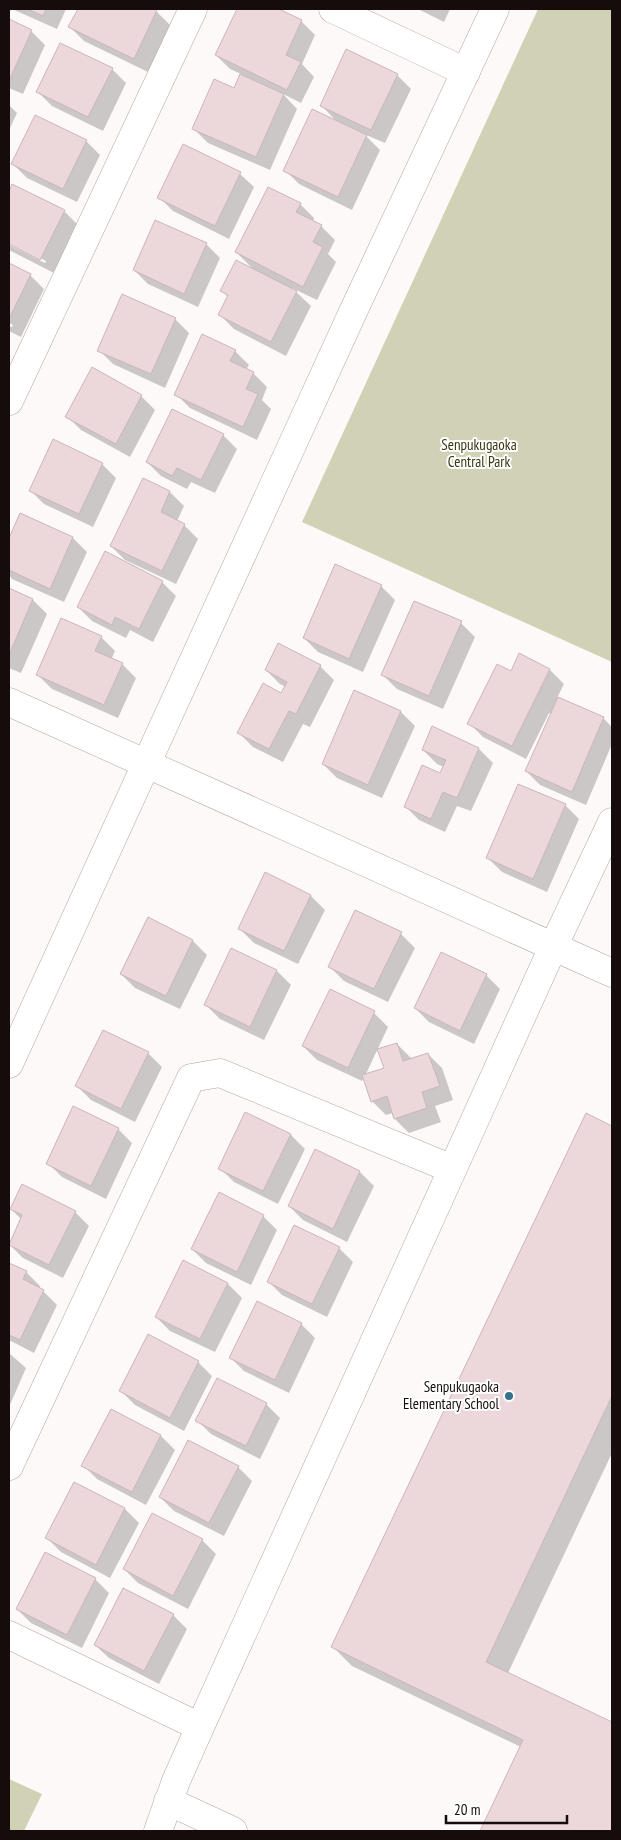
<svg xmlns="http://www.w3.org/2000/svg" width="621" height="1840" viewBox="0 0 621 1840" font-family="'PT Sans Narrow',sans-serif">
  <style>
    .green { fill: #d1d1b5 }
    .shadow { fill: #0003 }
    .building { fill: #ecd7db; stroke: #cbb6ba }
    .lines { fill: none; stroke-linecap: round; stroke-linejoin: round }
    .street-casing { stroke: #b9a59f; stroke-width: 29 }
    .secondary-casing { stroke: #b9a59f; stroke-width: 29 }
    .street { stroke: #fff; stroke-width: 28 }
    .secondary { stroke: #fff; stroke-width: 28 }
    .poi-dot { fill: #367089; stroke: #fff; stroke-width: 2 }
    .labels { text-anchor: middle; stroke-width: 4; stroke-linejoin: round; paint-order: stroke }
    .park-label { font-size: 15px; fill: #383611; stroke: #fff }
    .poi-label { font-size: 15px; fill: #140d0b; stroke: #fff; text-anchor: end }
  </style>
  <rect width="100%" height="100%" fill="#fdf9f8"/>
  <!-- green -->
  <path class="green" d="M538,9H612V662L302,522Z
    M9,1779L42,1794L24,1831H9Z"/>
  <!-- shadow -->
  <path class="shadow" d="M12,9H66L57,29Z
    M79,9H151L156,11L170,25L148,72L84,41L70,27Z
    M238,9H276L301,21L315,35L302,64L314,77L301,103L283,94L297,109L270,170L208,143L194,129L235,90L241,74L230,69L216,55Z
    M418,9H450L444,22Z
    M9,21L31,31L45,45L23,94L9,88Z
    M112,69L126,83L103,131L52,106L38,92Z
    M397,75L411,89L385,143L364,134L380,150L352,210L299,184L285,170L337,122L321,105Z
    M9,105L17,113L9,130Z
    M86,141L100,155L77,202L27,178L13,164Z
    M240,174L254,187L229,239L173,211L159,197Z
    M13,186L64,211L78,225L54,273L9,250V245L45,263L46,261L9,243V194Z
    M300,204L314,218L313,222L321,226L335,240L328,254L336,262L317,300L292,288L311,306L286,356L234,329L220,315L228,297L222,291L254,270L236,252Z
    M206,244L220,258L198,307L148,284L134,270Z
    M9,264L30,275L44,289L21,337L9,331V326L12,327L13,325L9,323Z
    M175,319L189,333L165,388L113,364L99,350Z
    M235,351L249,365L246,370L253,373L267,387L262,400L271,409L257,440L190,408L176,394Z
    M141,396L155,410L130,457L81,430L67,416Z
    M223,435L237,449L215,493L191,482L187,489L161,476L147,462Z
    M102,464L116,478L93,527L44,504L30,490Z
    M144,479L170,492L184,506L177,521L184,525L198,539L176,584L125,560L111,546Z
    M21,515L73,538L87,552L64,602L12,579L9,575V541Z
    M162,582L176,596L153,642L130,630L126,638L92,621L78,607Z
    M381,586L395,600L363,672L318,652L304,638Z
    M9,589L33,600L47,614L21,673L9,668Z
    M461,623L475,637L443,709L397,689L383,675Z
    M101,637L115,651L111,660L122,664L136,678L118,718L52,689L38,675Z
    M520,655L550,670L564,684L557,698L603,718L612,727V744L586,805L540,785L526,771L551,714L549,713L526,759L483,737L469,723L511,673Z
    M320,666L334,680L310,727L303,724L283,762L253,747L239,733L282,694L286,687L280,684L266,670Z
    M401,712L415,726L382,798L337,778L323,764Z
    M479,749L493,763L471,811L457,806L445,832L419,820L405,806L440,775L444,767L437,764L423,750Z
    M565,805L579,819L547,892L502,872L488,858Z
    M311,896L325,910L298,964L254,943L240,929Z
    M401,934L415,948L388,1002L344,981L330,967Z
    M193,941L207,955L180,1009L135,988L121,974Z
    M232,950L277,971L291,985L264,1040L220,1019L206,1005Z
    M486,975L500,989L474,1044L429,1022L415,1008Z
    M330,991L374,1013L388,1027L365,1076L385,1069L397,1044L412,1059L428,1054L442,1068L453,1100L435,1106L441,1122L409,1133L395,1119L393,1113L386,1115L372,1101L364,1077L362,1081L317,1060L303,1046Z
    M148,1053L162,1067L135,1122L91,1100L77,1086Z
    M246,1114L291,1135L305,1149L278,1204L234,1182L220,1168Z
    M586,1115L612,1127V1453L508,1673L612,1724V1831H481L521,1747L352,1666L333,1647Z
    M118,1129L132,1143L106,1199L62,1177L48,1163Z
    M316,1151L360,1172L374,1186L347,1242L303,1220L289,1206Z
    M11,1209L75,1212L89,1226L63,1278L23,1258L9,1244L21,1219Z
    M263,1216L277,1230L251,1285L206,1263L192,1249Z
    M295,1227L339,1248L353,1262L327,1317L282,1295L268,1281Z
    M9,1264L26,1272L40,1286L39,1289L43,1291L57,1305L34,1353L9,1340Z
    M228,1284L242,1298L215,1352L170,1331L156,1317Z
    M301,1324L315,1338L289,1393L244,1371L230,1357Z
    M9,1353L26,1368L9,1407Z
    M198,1362L212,1376L184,1431L135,1405L121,1391Z
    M266,1404L280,1418L260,1459L211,1434L197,1420Z
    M111,1411L161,1436L175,1450L146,1505L97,1479L83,1465Z
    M238,1467L252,1481L224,1536L174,1511L160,1497Z
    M74,1483L125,1509L139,1523L110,1578L61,1552L47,1538Z
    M202,1540L216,1554L188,1609L138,1583L124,1569Z
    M95,1579L109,1593L82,1648L31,1623L17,1609Z
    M173,1615L187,1629L159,1684L109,1658L95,1645Z"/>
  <!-- building -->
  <path class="building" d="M27,9H46L43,16Z
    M78,9H154L157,10L134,59L68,27Z
    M237,9H279L302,20L286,55L301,62L287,90L215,55Z
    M9,19L32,30L9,81Z
    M60,43L113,68L88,117L36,92Z
    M346,49L398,74L371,130L320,106Z
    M240,74L284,94L256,157L192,129L214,79L234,88Z
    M312,109L367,135L338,197L283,171Z
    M35,115L87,140L63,189L11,164Z
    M183,144L241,172L215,226L157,198Z
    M12,184L65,210L40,260L9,244V192Z
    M268,187L301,203L296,212L322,225L313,242L323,247L303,287L235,252Z
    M155,220L207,243L184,294L133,270Z
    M236,260L297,291L271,342L218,315L228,295L220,291Z
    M9,263L31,274L9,319Z
    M122,294L176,318L151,374L97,351Z
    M202,334L236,350L230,361L254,372L246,389L258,394L243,427L174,395Z
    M92,367L142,395L116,444L65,417Z
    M172,409L224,434L201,480L177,468L172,476L146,462Z
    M53,439L103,463L79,514L29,491Z
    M143,478L170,491L161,512L185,524L162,571L110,546Z
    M20,513L73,537L50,589L9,570V538Z
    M105,551L163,581L139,629L115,617L112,625L77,607Z
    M335,564L382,585L349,659L303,638Z
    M9,588L33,599L9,655Z
    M414,601L462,621L429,696L381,675Z
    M61,618L102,636L95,651L123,663L104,705L36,675Z
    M278,643L321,665L296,714L289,711L269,749L237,733L263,683L281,693L287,682L265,670Z
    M519,653L550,669L512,746L467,724L497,664L511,671Z
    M354,690L401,711L368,785L322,764Z
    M558,697L604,717L572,792L525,771Z
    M432,726L479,748L457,798L443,792L431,819L404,807L422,765L440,773L446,760L422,750Z
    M518,784L566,804L533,879L486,858Z
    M265,872L311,895L284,951L238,929Z
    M355,910L402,932L374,989L328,967Z
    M148,917L193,940L166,996L120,974Z
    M231,948L277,970L250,1027L204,1005Z
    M441,952L487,974L460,1031L414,1008Z
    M330,989L375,1011L348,1068L302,1046Z
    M103,1030L149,1052L121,1109L75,1086Z
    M397,1043L403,1061L428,1053L440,1086L422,1092L427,1108L394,1119L387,1096L371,1102L362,1075L384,1068L377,1049Z
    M73,1106L119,1128L91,1186L46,1164Z
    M245,1112L291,1134L263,1191L218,1169Z
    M586,1113L612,1126V1396L486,1662L612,1722V1831H480L523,1740L331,1647Z
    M315,1149L360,1171L333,1229L288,1206Z
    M22,1184L76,1211L49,1265L9,1245L22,1215L10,1209Z
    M219,1192L264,1215L237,1272L191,1249Z
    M294,1225L340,1247L312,1304L267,1282Z
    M183,1260L228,1283L200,1339L155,1317Z
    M9,1263L27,1271L23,1279L44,1290L20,1340L9,1335Z
    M257,1301L302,1323L275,1380L229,1358Z
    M148,1334L199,1361L170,1418L119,1391Z
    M217,1378L267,1403L246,1446L195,1421Z
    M111,1409L161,1435L132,1492L81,1466Z
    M188,1440L239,1466L209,1523L159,1497Z
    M74,1482L125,1508L96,1565L45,1538Z
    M152,1513L203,1539L173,1596L123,1569Z
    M45,1552L96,1578L67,1635L16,1609Z
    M123,1588L174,1614L144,1671L94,1645Z"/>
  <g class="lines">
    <!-- street casing -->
    <g class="street-casing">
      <path id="street" d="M333,9L466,72
        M9,401L193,9
        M9,702L612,973
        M9,1466L191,1078L220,1073L452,1169
        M9,1635L200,1727
        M168,1801L233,1831
        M158,1831L176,1781L200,1727L554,945L612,822"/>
    </g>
    <!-- secondary casing -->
    <g class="secondary-casing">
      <path id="secondary" d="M9,1064L352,314L495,9"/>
    </g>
    <!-- street -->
    <use href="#street" class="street"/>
    <!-- secondary -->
    <use href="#secondary" class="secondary"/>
  </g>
  <!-- markers -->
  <circle class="poi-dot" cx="509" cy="1396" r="5"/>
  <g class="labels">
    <!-- park labels -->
    <g class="park-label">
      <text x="479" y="450">Senpukugaoka<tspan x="479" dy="17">Central Park</tspan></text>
    </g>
    <!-- poi labels -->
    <g class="poi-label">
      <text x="499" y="1392">Senpukugaoka<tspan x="499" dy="17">Elementary School</tspan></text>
    </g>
  </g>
  <!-- border -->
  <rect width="621" height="1840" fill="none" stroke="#140d0b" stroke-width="20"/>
  <!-- scale -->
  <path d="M446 1815v8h121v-8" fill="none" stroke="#140d0b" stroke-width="2.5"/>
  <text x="454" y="1815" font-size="15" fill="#140d0b" stroke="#ffffff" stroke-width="4" paint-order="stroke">20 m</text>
</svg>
